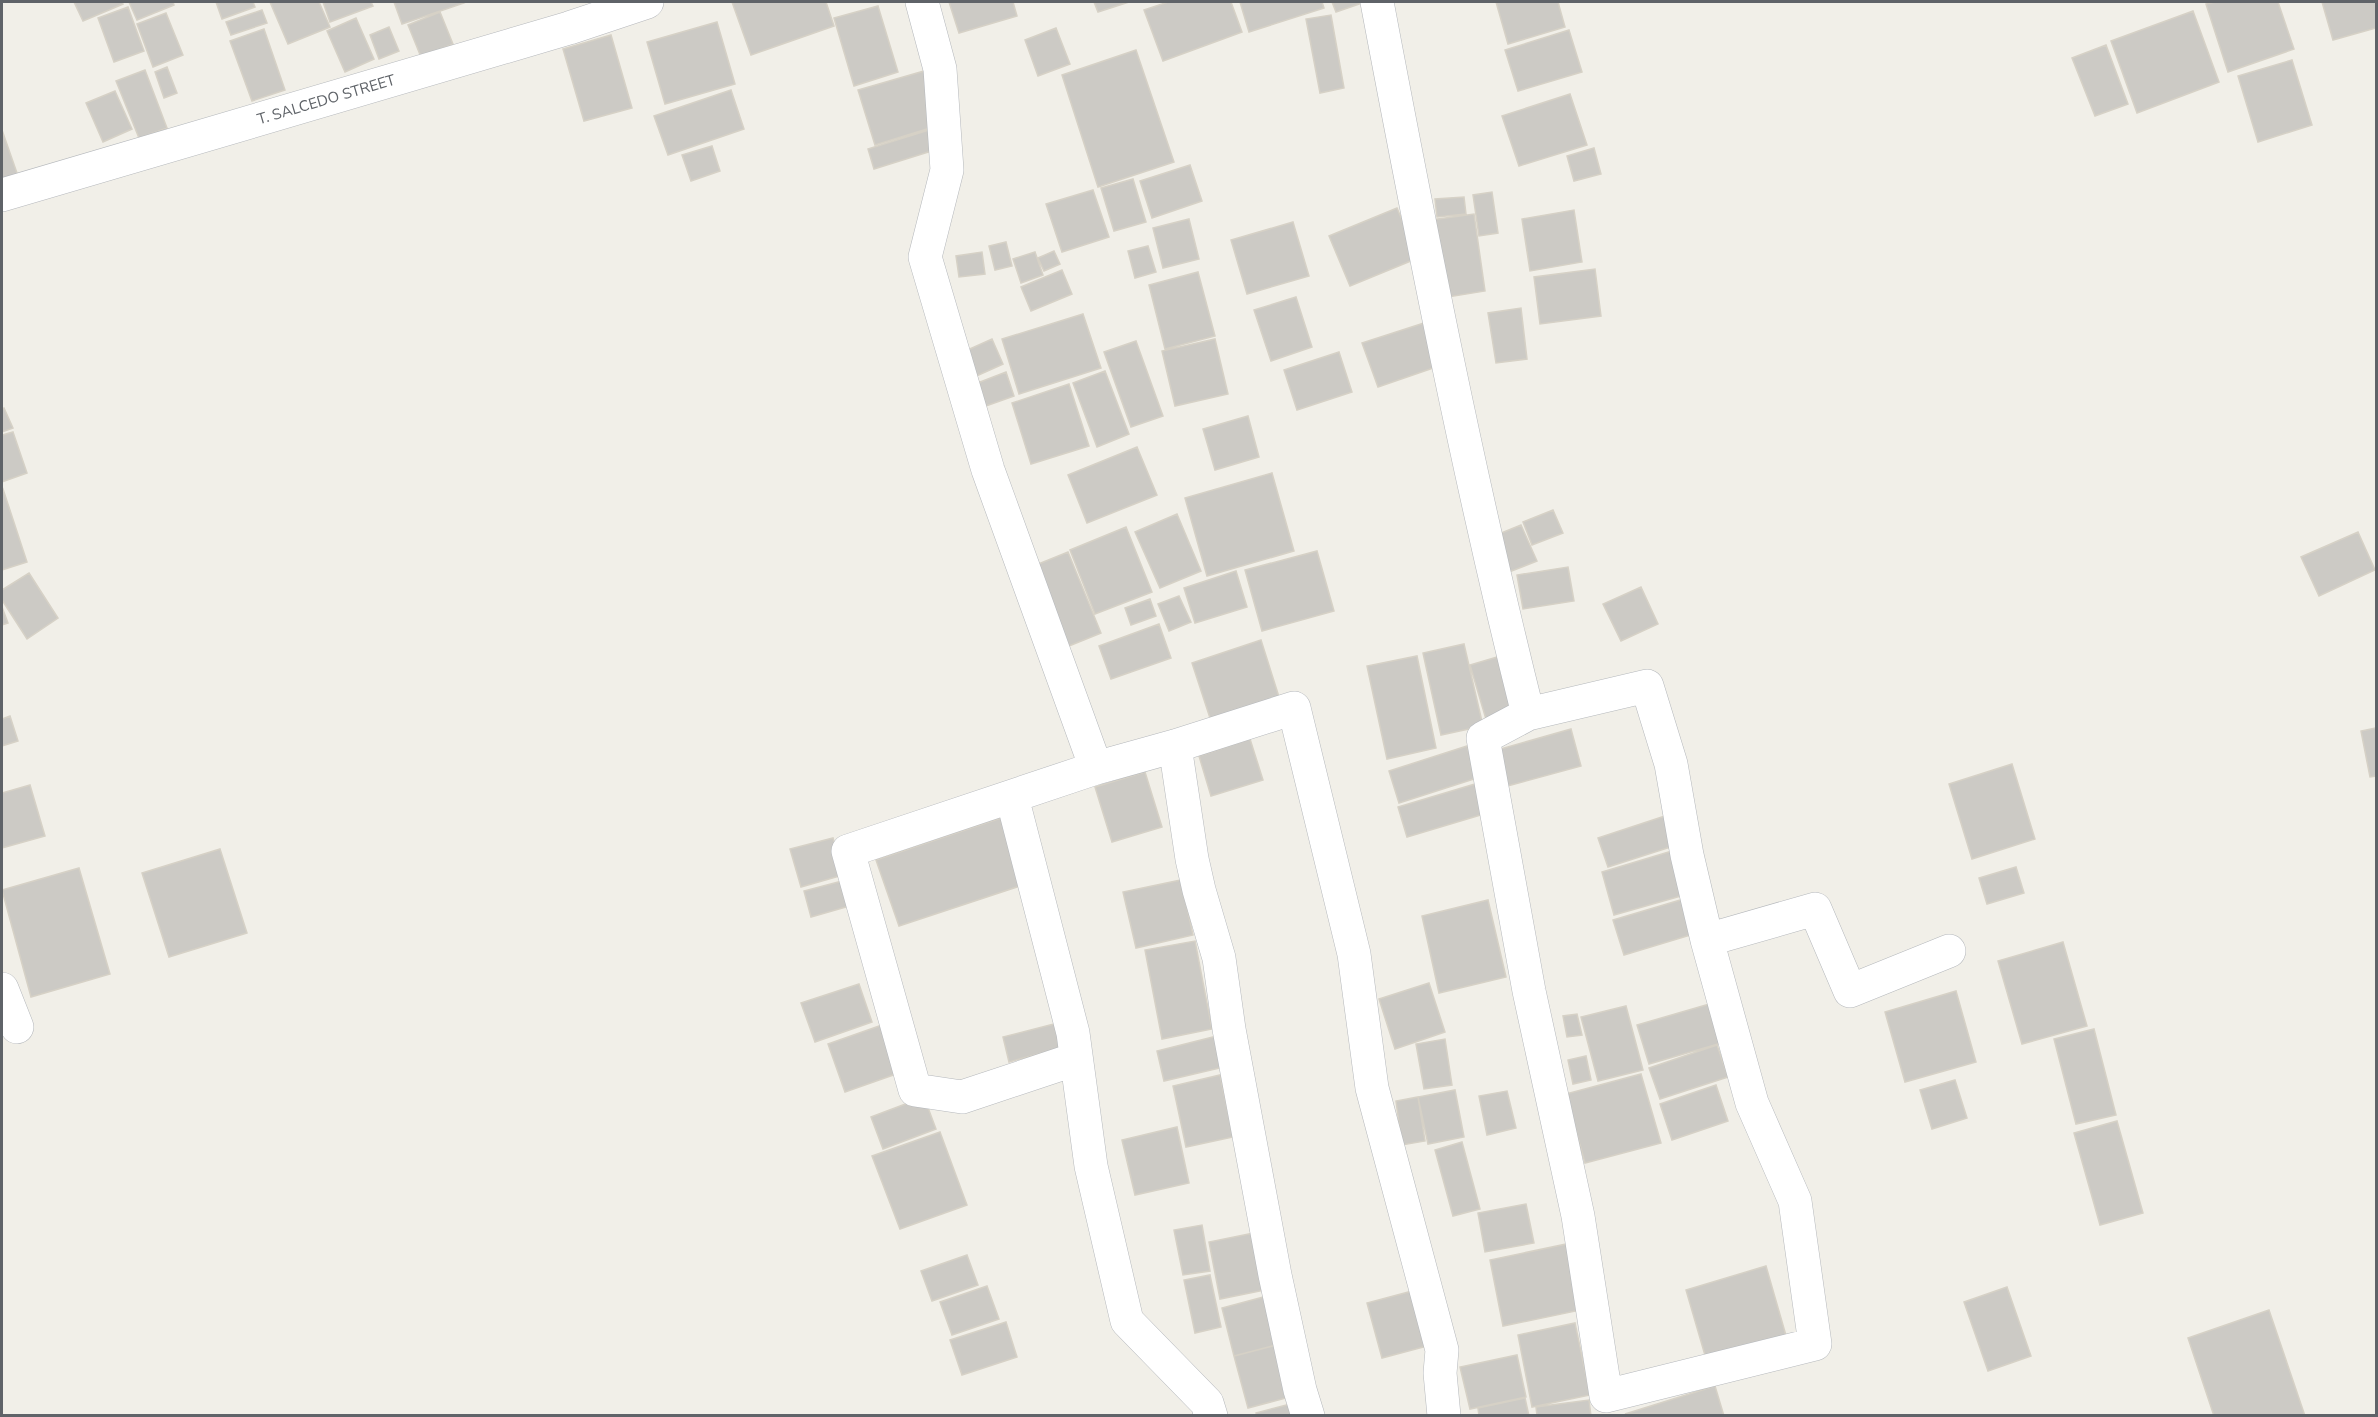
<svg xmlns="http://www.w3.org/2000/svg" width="2378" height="1417" viewBox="0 0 2378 1417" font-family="'Nunito Sans',sans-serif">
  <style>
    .building { fill: #cccac5; stroke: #d6d1c6; stroke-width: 1.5 }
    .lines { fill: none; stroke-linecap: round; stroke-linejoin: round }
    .minor-casing { stroke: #b5b8bc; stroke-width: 34 }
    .tertiary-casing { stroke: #b5b8bc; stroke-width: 34 }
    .minor { stroke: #fff; stroke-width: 33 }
    .tertiary { stroke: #fff; stroke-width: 33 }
    .labels { text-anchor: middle; stroke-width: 6; stroke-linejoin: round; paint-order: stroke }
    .street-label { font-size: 15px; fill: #5f6368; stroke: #fff }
  </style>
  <rect width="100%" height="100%" fill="#f1efe8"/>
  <!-- building -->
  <path class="building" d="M74,2H122L123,4L83,21Z
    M129,2H173L174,5L137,20Z
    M216,2H253L255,7L222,19Z
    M270,2H319L330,27L288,44Z
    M323,2H371L373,6L330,22Z
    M394,2H463L464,3L402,24Z
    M732,2H826L834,26L751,55Z
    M949,2H1013L1017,16L959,33Z
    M1094,2H1129L1098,12Z
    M1168,2H1231L1242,32L1163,61L1144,10Z
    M1240,2H1322L1324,8L1249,32Z
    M1332,2H1365L1336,12Z
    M1496,2H1558L1565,27L1508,44Z
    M2215,2H2278L2294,49L2228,72L2206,4Z
    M2322,2H2376V28L2333,40Z
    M878,6L898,72L854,86L834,18Z
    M128,7L144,51L114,62L98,18Z
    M262,10L267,23L231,35L226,22Z
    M2193,11L2219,82L2137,113L2111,41Z
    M440,12L453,44L421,57L408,25Z
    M166,13L183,55L153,67L137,24Z
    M1331,15L1344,88L1320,93L1306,19Z
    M356,18L374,59L345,72L327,31Z
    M717,22L735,84L665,104L647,42Z
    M389,27L399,51L379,59L370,35Z
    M1056,28L1070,64L1038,76L1025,40Z
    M264,29L285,90L252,101L230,41Z
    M1569,30L1582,72L1518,91L1505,50Z
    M611,35L632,108L584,121L563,49Z
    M2106,45L2128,104L2095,116L2072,58Z
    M1136,50L1174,162L1098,187L1062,75Z
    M2292,60L2312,125L2258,142L2238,76Z
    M167,67L177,93L164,98L155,72Z
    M145,70L167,128L139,138L116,81Z
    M924,71L940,125L875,145L858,90Z
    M731,90L744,129L668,155L654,116Z
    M115,91L132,129L103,142L86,103Z
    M1570,94L1587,145L1519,166L1502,116Z
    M932,129L938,149L874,169L868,149Z
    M2,130L17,173L2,179Z
    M712,146L720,171L691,181L682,155Z
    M1594,148L1601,174L1574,181L1567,156Z
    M1190,165L1202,201L1152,218L1140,181Z
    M1133,179L1146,222L1114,231L1101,188Z
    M1093,190L1109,237L1062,252L1046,204Z
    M1492,192L1498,233L1479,236L1473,195Z
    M1464,197L1466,214L1437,217L1435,199Z
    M1397,208L1418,258L1350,286L1329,236Z
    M1574,210L1582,262L1530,271L1522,219Z
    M1474,214L1485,291L1442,298L1431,220Z
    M1189,219L1199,259L1163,268L1153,228Z
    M1293,222L1309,276L1247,294L1231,240Z
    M1006,242L1012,266L995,270L989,246Z
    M1148,246L1156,272L1135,278L1128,251Z
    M1054,251L1060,264L1044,271L1038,258Z
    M982,252L985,274L959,277L956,256Z
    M1035,252L1043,275L1021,283L1013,259Z
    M1595,269L1601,316L1540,324L1534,277Z
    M1062,270L1072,294L1031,311L1021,287Z
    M1198,272L1215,336L1165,349L1149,285Z
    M1296,297L1312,347L1271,361L1254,310Z
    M1521,308L1527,359L1496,363L1488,313Z
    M1083,314L1101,368L1019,394L1002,339Z
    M1424,323L1439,366L1378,387L1362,343Z
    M992,339L1003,364L972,378L961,353Z
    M1215,339L1228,394L1175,406L1162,351Z
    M1136,341L1163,416L1131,427L1104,352Z
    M1339,352L1352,392L1297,410L1284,370Z
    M1105,371L1129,434L1097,447L1073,383Z
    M1006,372L1014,396L983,407L975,384Z
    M1069,384L1089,446L1031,464L1012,403Z
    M4,408L13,428L2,432V409Z
    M1248,416L1259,457L1215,470L1203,429Z
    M13,432L27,473L2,482V435Z
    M1137,447L1157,495L1087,523L1068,475Z
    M1272,473L1294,551L1207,576L1185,498Z
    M3,489L27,562L2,570V490Z
    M1553,510L1563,533L1532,545L1523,522Z
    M1177,514L1201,571L1160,588L1135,532Z
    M1521,525L1537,561L1509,572L1494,536Z
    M1126,527L1152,592L1095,614L1070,550Z
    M2358,532L2375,570L2319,596L2301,557Z
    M1317,551L1334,611L1262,631L1245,570Z
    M1068,552L1101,633L1069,646L1036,565Z
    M1568,567L1574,601L1523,609L1517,575Z
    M1236,571L1247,607L1195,623L1184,588Z
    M29,573L58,618L27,639L2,600V590Z
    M1641,587L1658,624L1621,641L1603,604Z
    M1179,596L1191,622L1169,631L1158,604Z
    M1150,599L1156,616L1131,625L1125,608Z
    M2,607L8,623L2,625Z
    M1159,624L1171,658L1111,679L1099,646Z
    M1261,640L1280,700L1211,721L1192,663Z
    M1464,644L1483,726L1441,735L1423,653Z
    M1504,655L1522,716L1488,726L1470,665Z
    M1417,656L1436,748L1387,759L1367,666Z
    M10,716L18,741L2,746V719Z
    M2376,728V776L2370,777L2361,731Z
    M1571,729L1581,766L1500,788L1490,752Z
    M1250,739L1263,780L1211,796L1199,756Z
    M1467,746L1477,778L1399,803L1389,771Z
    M2012,764L2035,839L1972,859L1949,784Z
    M1145,772L1162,827L1112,842L1095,787Z
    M1475,784L1484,814L1407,837L1398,807Z
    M30,785L45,836L2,848V793Z
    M1674,813L1683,843L1608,867L1598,838Z
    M1001,818L1023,885L899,926L876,860Z
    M833,838L843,875L801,887L790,849Z
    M1682,848L1695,892L1614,915L1602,872Z
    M220,849L247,933L169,957L142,873Z
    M2016,867L2024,893L1987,904L1979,878Z
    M79,868L110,974L31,997L2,890Z
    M846,880L853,905L811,917L804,891Z
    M1181,880L1193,935L1136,948L1123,892Z
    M1687,898L1697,933L1624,955L1613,920Z
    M1488,900L1506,977L1439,993L1422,916Z
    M1195,941L1212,1029L1162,1039L1145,950Z
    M2063,942L2087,1026L2022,1044L1998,961Z
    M1429,983L1445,1032L1395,1049L1379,999Z
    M859,984L872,1022L815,1042L801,1003Z
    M1956,991L1976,1062L1905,1082L1885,1012Z
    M1713,1003L1725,1042L1649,1064L1637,1025Z
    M1626,1006L1643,1070L1598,1081L1581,1017Z
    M1577,1014L1582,1035L1567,1037L1563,1016Z
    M1058,1023L1064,1047L1009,1062L1003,1037Z
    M882,1025L899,1073L845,1092L828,1044Z
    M2094,1029L2116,1115L2076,1124L2054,1039Z
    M1217,1036L1224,1067L1164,1081L1157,1051Z
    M1445,1039L1452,1085L1424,1089L1416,1044Z
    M1717,1045L1728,1077L1660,1099L1649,1068Z
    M1586,1056L1591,1080L1573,1084L1568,1060Z
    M1641,1074L1661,1143L1585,1163L1566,1094Z
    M1220,1075L1233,1137L1186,1147L1173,1086Z
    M1955,1080L1967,1118L1932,1129L1920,1090Z
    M1716,1085L1728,1121L1672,1140L1660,1104Z
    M1455,1090L1464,1137L1428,1144L1418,1097Z
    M1507,1091L1516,1128L1487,1135L1479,1096Z
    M924,1097L936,1129L883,1149L871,1117Z
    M1418,1097L1425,1141L1402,1145L1396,1101Z
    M2117,1121L2143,1213L2100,1225L2074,1133Z
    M1177,1127L1189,1183L1135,1195L1122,1140Z
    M940,1132L967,1205L900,1229L872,1156Z
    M1462,1142L1480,1209L1453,1216L1435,1150Z
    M1526,1204L1534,1243L1485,1252L1478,1213Z
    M1202,1225L1210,1271L1183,1275L1174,1230Z
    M1259,1232L1270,1289L1220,1299L1209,1242Z
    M1576,1242L1590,1308L1503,1326L1490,1260Z
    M967,1255L978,1285L932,1301L921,1271Z
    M1766,1266L1787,1339L1707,1362L1686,1290Z
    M1210,1275L1221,1327L1195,1333L1184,1280Z
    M987,1286L999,1319L952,1335L940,1302Z
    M2007,1287L2031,1356L1988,1371L1964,1302Z
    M1416,1290L1431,1345L1382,1358L1367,1303Z
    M1271,1295L1284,1343L1234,1356L1222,1308Z
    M2269,1310L2305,1416H2214L2188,1338Z
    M1006,1322L1017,1357L962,1375L950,1340Z
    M1575,1323L1590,1395L1532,1407L1518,1335Z
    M1284,1343L1297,1395L1248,1408L1234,1356Z
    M1517,1355L1526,1397L1470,1409L1460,1367Z
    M1715,1386L1724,1416L1625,1414Z
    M1525,1398L1529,1416H1479L1478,1408Z
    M1589,1400L1591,1416H1537L1536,1407Z
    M1302,1401L1305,1416H1257L1256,1413Z"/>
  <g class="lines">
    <!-- minor casing -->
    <g class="minor-casing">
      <path id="minor" d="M922,2L940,69L947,170L925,257L988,470L1096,768
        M1377,2C1422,240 1469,479 1528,714L1483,738L1529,991L1578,1216L1606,1396L1815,1344L1795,1201L1752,1103L1707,940L1687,855L1671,764L1647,686L1528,714
        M1175,746L1192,859L1199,890L1219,958L1229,1029L1275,1275L1300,1390L1308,1416
        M1012,797L1073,1033L1091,1166L1127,1321L1207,1403L1211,1416
        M1707,940L1815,909L1850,991L1949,951
        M2,989L17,1027
        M1076,1059L962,1097L915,1090L848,851L1096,768L1175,746L1294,708L1354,954L1372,1088L1442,1350L1440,1373L1444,1416"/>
    </g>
    <!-- tertiary casing -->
    <g class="tertiary-casing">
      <g id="tertiary">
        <path id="s1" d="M2,195L569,28L647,2"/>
      </g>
    </g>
    <!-- minor -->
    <use href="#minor" class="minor"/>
    <!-- tertiary -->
    <use href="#tertiary" class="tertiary"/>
  </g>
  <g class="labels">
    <!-- street labels -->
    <g class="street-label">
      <text dy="5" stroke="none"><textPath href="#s1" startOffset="338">T. SALCEDO STREET</textPath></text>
    </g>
  </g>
  <!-- border -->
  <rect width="2378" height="1417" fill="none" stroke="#5f6368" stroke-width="6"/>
</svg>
